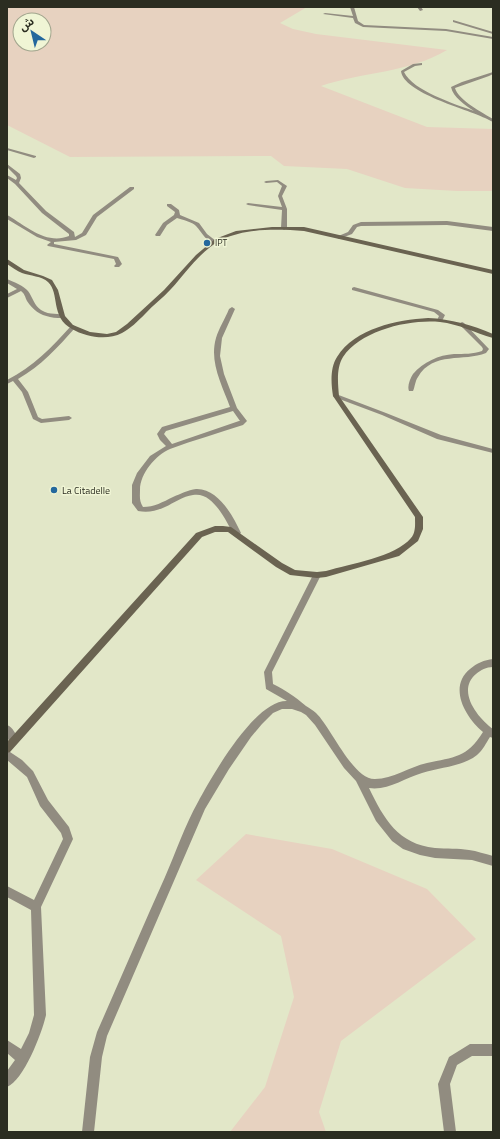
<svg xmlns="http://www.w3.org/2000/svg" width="500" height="1139" viewBox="0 0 500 1139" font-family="'Titillium Web','Noto Sans Arabic',sans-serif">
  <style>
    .green { fill: #e7d2c0; fill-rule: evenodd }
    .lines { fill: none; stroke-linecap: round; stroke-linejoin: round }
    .street { fill: #918c80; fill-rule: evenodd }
    .secondary { fill: #6a6351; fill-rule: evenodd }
    .poi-dot { fill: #24689d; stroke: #f0f5d5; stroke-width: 1.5 }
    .labels { text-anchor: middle; stroke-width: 3; stroke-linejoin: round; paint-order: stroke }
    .far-poi-label { font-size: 9px; fill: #2b2d21; stroke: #f0f5d5; text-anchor: start }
    .poi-label { font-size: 10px; fill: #2b2d21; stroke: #f0f5d5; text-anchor: start }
  </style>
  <rect width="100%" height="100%" fill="#e2e7c8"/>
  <!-- green -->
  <path class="green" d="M7,7H307L280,23L293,29L316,34L447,50C409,73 361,72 321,86L427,127L493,129V191H457L405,188L347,169L284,166L271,156L70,157L7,125ZM20,20H44V44H20Z
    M246,834L332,849L427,889L476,939L341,1041L319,1112L326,1132H230L265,1087L294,997L281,936L196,880Z"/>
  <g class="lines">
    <!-- street -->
    <path class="street" d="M350,7H354L358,21L364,25L446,29L493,37V39L446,31L363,27L355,23L353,18L323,14L325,13L353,16Z
      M417,7H421L423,10L420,11Z
      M453,20L493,32V34L453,22Z
      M422,63V65L415,66L404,72C413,91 455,104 474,111C465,105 453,97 451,87L462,82L493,72V74L489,76L455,88C458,100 483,113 493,119V122C490,121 488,119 485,118C467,109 403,93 401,71L413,64Z
      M7,148L36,156V157L34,158L7,150Z
      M7,164L20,174L21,178L19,183L46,211L74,232L75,237L82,233L93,215L130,187H134V189L97,217L86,235L76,240L54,242V244L118,257L122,264L119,267H115L114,266L116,264L114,259L48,246L47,245L51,242L37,237L7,219V215L9,216C27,227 47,245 69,236V234L42,213L15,184L7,178V175L16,180L17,178L16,176L7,167Z
      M278,180L287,186L282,196L287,209V228L284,230L281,228L282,210L248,205L246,204L248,203L282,207L278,196L282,186L277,182L266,183L264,182L266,181Z
      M167,204H171L179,210L180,215L199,223L207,234L216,241V243C206,243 202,232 196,226C192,222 183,220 177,218L167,225L160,236H156L155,235L163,223L174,215L175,212L167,206Z
      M447,221L493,227V231L447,225L361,226L357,227L352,234L339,239L336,237L348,232L353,225L361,222Z
      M7,279C14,282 24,286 28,291C33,298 34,305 41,310C50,316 59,312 65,316C61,319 55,318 50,317C40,315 33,310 27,301C25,297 25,294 21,291L7,298V294L17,289L7,283Z
      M354,287L438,310L445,315L442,321H438L437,320L439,316L434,312L352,290V288Z
      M232,307L235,309L222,338L220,356L224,374L237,408L247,421L243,425C219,433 194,440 170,449C156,455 140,473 140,490C140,496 139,501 143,507C154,507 163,502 173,497C180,494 188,490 196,489C218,488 233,516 241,533L237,536L234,535C226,521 213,491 193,495C183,496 174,503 165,507C156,511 148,513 138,511L132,503V485L137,473L150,456L166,446L160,440L157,434L162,427L230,407C222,385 209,362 216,338C219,328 225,319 229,309ZM233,411L240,421H239L172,444L164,434L166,431Z
      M462,322L464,323L489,349L486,353C464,362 433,351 418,377C415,381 415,387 413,391H409C407,386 410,379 413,374C423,362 439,355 454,354C464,354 473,354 482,351L483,349L482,347L459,324Z
      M73,325L76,327L75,328C58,347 41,366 18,379L28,392L38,417L42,419L69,416L72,418L69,420L41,423L33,419L22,392L13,381L7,384V380C33,367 52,347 71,326Z
      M336,394L386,413L441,435L493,449V453L437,439L382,415L334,397L333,396Z
      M317,572L321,575L272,672L273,684C287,691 294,696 306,706C309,708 313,710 316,713C331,727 353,780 375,779C393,779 409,767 427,763C454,757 467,758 483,732C465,717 448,687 470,669C477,663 484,660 493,659V667C486,667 481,670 476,674C456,691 478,718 493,729V738L490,737C486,743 483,750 477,755C462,767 440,767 422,773C405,778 387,791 369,788C384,819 398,844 435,848C447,849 458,848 469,850C477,851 485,854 493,856V866L472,860L435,858L420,855L403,849L392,841L376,821L356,781L344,768L315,725L306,715L301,712L292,709H282L273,713L262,724L251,737L229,769L205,809L107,1036L102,1057L94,1132H82L90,1057L97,1032C120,980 142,928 165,877C176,852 185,825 198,802C212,776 255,700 287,701L266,689L264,672L313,575Z
      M7,725C13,727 16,735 19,740L17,743C6,747 7,732 7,725Z
      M7,750L22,760L33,771L48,800L69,827L73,839L41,907L46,1015C42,1033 24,1080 7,1087V1071L15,1060L7,1053V1040L21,1049L29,1033L34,1015L31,910L7,897V886L34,900L63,839L61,833L40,806L27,777L7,760Z
      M470,1044H493V1056H472L457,1065L450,1084L456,1132H444L438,1084L449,1057Z"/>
    <!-- secondary -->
    <path class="secondary" d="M272,227H304L493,270V274L304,231C277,229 245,228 221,240C200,251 186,273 171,289C163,298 153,305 145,314C138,321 130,329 122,333C107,341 86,337 72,329C50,317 60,293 48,282C42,276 30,276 22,273C17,271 12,267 7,264V259L24,270L43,276L52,280L58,290L65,316L73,325L90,332L107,334L116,332L127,324L164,290L196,255L215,239L236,231Z
      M428,318C451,319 472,325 493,334V338C475,333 459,324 440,322C410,319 361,330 343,357C336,368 338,384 339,396L423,517V529L418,541L399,556L326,577L317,578L290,575L276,567L228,532H215L202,537L10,752L7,753V742L196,533L215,526H223L231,527L282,563L295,570L317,572L326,571C350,564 395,557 411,538C416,532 415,524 415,517L333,396C331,383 330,368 337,357C355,328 397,320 428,318Z"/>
  </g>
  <!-- markers -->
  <g class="poi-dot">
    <circle cx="207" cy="243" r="4"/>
    <circle cx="54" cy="490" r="4"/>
  </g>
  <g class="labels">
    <!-- far-poi labels -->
    <g class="far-poi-label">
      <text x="215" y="246">IPT</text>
    </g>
    <!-- poi labels -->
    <g class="poi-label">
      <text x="62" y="494">La Citadelle</text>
    </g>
  </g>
  <!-- border -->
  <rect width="500" height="1139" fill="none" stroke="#2b2d21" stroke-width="16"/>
  <!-- north arrow -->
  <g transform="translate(32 32) rotate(325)"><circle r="19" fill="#f0f5d5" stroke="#a1a58d"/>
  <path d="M0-3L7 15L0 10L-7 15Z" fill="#24689d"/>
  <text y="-6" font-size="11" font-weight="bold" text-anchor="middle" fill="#2b2d21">ش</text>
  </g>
</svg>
